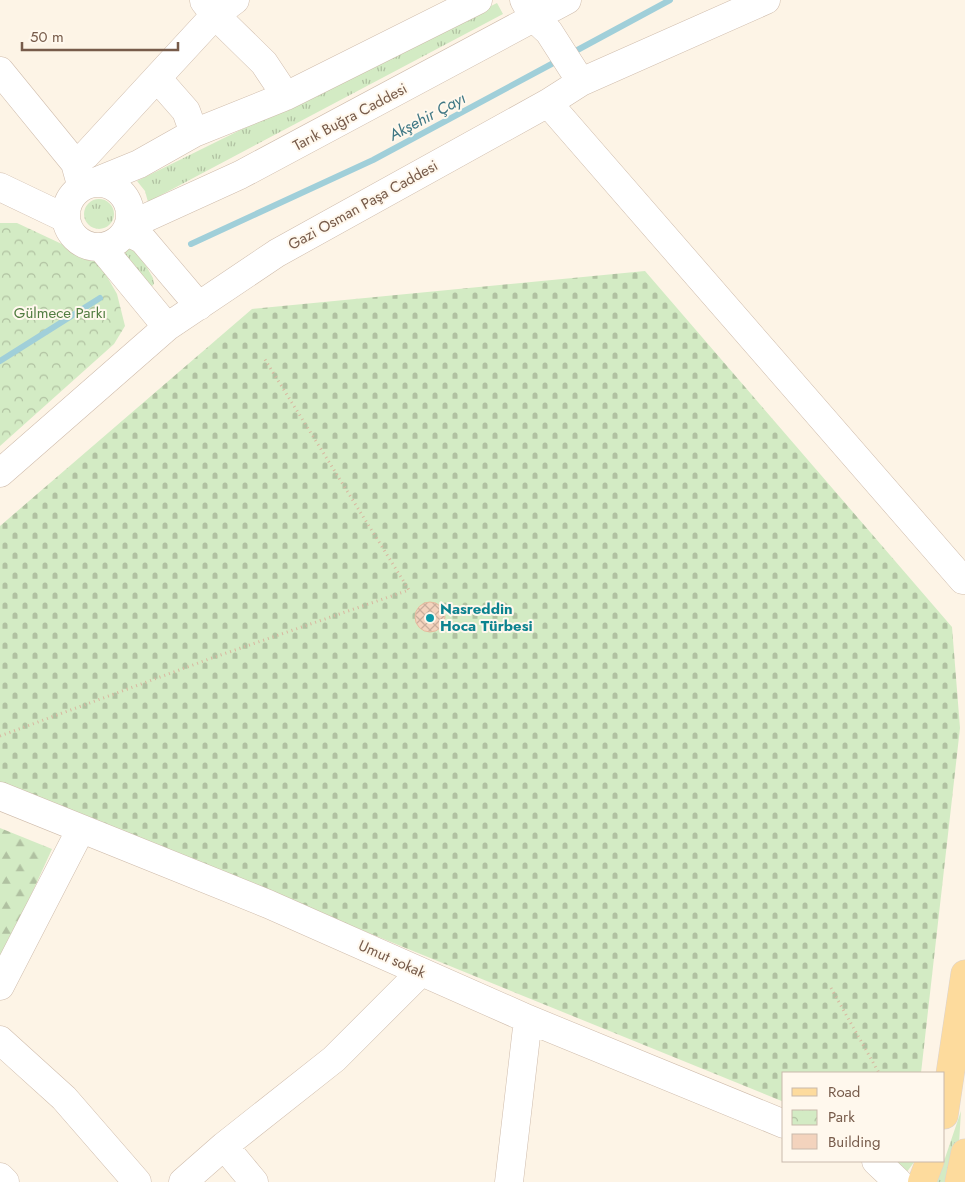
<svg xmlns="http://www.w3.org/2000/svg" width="965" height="1182" viewBox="0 0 965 1182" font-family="Jost,sans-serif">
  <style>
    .grass { fill: url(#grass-tufts) }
    .forest { fill: url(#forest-firs) }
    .cemetery { fill: url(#cemetery-stones) }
    .park { fill: url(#park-crowns) }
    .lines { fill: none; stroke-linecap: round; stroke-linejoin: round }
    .stream { stroke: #a0cfd9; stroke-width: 6 }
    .building { fill: url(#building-cross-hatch); stroke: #e6ba9d }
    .minor-casing { stroke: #cfbcac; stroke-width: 29 }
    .major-casing { stroke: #dcd4d0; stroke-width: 29 }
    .path { stroke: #d8b7a0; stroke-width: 3; stroke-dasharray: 1 4; stroke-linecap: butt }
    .minor { stroke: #fff; stroke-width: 28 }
    .major { stroke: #fddb9d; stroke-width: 28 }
    .culture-dot { fill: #0f9aa8; stroke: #fff8ed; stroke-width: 2 }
    .labels { text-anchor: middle; stroke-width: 4; stroke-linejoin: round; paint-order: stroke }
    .street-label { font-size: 15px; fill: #775b4a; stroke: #fff8ed }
    .park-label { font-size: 15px; fill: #527d42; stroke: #fff8ed }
    .culture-label { font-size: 15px; font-weight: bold; fill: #0d838f; stroke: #fff8ed; text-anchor: start }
    .water-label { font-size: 16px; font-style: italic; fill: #3f7784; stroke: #fff8ed }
  </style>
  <defs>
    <pattern id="grass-tufts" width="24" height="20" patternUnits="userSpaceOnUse" patternTransform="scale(1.25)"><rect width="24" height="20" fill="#d3ebc4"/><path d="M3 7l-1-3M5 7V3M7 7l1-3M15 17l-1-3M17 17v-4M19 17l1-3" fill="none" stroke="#b0c1a1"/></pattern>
    <pattern id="forest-firs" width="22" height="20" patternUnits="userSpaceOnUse" patternTransform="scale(1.25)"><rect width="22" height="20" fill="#d3ebc4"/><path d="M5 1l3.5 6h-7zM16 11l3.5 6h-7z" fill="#b0c1a1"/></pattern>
    <pattern id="cemetery-stones" width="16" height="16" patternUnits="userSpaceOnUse" patternTransform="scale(1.25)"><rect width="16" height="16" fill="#d3ebc4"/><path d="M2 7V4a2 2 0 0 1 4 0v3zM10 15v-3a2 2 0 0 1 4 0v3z" fill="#b0c1a1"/></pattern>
    <pattern id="park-crowns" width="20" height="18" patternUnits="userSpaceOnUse" patternTransform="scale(1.25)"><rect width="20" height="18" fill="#d3ebc4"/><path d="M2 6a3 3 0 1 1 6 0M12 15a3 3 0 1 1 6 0" fill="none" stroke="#b0c1a1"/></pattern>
    <pattern id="building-cross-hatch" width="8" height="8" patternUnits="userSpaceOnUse" patternTransform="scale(1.25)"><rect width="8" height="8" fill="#f3d3bd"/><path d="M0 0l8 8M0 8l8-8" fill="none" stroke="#caae9c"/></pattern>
  </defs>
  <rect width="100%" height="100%" fill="#fdf4e6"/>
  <!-- grass -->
  <path class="grass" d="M497,3L503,14L148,202L145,191L137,181Z
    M84 214a15 15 0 1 1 30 0a15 15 0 1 1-30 0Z
    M133,243L153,278L154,284L152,286L148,285L118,253Z
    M961,1111L959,1144L953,1182H932L944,1161Z
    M901,1161H915L906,1173L894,1165Z"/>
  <!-- forest -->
  <path class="forest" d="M0,828L52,849L0,963Z"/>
  <!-- cemetery -->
  <path class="cemetery" d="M645,271L952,627L960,728L921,1073H784V1102L0,783V526L252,309Z"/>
  <!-- park -->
  <path class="park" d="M0,223H17L98,261L117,294L125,326L114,344L0,446Z"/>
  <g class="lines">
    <!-- stream -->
    <path class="stream" d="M570,54L670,0
      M191,244L373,160L559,60
      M0,361L100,298"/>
  </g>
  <!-- building -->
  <path class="building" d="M415 617a15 15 0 1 1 30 0a15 15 0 1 1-30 0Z"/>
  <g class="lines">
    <!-- minor casing -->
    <g class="minor-casing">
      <path id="minor" d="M524,0L534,18L549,32L581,82
        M204,1L215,15L264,63L286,96
        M0,71L75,163L80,181
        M157,78L186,111L194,133
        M548,103L963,580
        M75,163L86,155L215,15L235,0
        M66 215a32 32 0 1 1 64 0a32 32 0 1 1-64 0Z
        M90,184L139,164L194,133L286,96L478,0
        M0,187L65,218
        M128,226L240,175L567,0
        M126,231L143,240L199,306
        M102,248L167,327
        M0,473L167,327L277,253L548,103L581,82L766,0
        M0,796L268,904L528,1019L784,1124
        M0,986L81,829
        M0,1040L64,1098L137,1182
        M224,1146L254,1182
        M876,1161L898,1182
        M0,1177L5,1182
        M183,1182L224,1146L334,1059L421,972
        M509,1182L528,1019"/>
    </g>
    <!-- major casing -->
    <g class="major-casing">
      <path id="major" d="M944,1115L965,974
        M922,1182L930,1161
        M959,1182L965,1153"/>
    </g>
    <!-- path -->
    <path class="path" d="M0,736L209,659L409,590L264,358
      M831,988L879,1073"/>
    <!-- minor -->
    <use href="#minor" class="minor"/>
    <!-- major -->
    <use href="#major" class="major"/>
  </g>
  <!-- markers -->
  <circle class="culture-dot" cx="430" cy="618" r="5"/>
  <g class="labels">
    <!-- street labels -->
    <g class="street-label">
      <text transform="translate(350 117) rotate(-28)" y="5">Tarık Buğra Caddesi</text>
      <text transform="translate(363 205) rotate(-29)" y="5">Gazi Osman Paşa Caddesi</text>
      <text transform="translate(392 959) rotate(24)" y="5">Umut sokak</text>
    </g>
    <!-- park labels -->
    <g class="park-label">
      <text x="60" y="318">Gülmece Parkı</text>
    </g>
    <!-- culture labels -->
    <g class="culture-label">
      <text x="440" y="614">Nasreddin<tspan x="440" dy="17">Hoca Türbesi</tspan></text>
    </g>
    <!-- water labels -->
    <g class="water-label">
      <text transform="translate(427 116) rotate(-28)" y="6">Akşehir Çayı</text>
    </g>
  </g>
  <!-- legend -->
  <rect x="782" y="1072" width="162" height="90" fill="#fff8ed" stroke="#c9b9ac"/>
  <rect x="792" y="1088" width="25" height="8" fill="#fddb9d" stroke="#c9b9ac"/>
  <text x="828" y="1097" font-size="15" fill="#775b4a">Road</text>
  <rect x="792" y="1110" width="25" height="15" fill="url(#park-crowns)" stroke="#c9b9ac"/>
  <text x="828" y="1122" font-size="15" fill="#775b4a">Park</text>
  <rect x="792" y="1134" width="25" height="15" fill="#f3d3bd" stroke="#c9b9ac"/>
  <text x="828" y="1147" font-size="15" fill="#775b4a">Building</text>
  <!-- scale -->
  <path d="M22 42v8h156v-8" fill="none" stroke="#775b4a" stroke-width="2.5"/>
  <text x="30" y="42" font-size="15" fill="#775b4a" stroke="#fff8ed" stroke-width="4" paint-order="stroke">50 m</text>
</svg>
